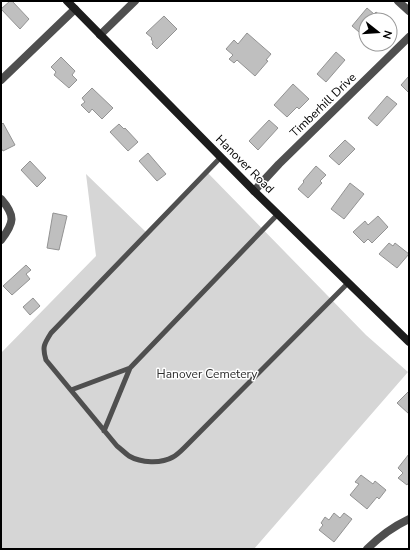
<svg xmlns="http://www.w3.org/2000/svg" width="410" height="550" viewBox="0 0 410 550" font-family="'Nunito Sans',sans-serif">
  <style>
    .green { fill: #d6d6d6 }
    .building { fill: #bfbfbf; stroke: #939393 }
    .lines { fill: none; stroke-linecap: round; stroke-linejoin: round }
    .lane { stroke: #4f4f4f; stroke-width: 5 }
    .street { stroke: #4f4f4f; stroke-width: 8 }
    .secondary { stroke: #1c1c1c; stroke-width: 8 }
    .labels { text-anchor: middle; stroke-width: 3; stroke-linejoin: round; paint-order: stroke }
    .street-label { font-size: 12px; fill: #000; stroke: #fff }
    .park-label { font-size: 12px; fill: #2d2d2d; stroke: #fff }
  </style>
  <rect width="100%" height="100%" fill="#fff"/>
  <!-- green -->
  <path class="green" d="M205,170L366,335L408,372L254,549H1V353L96,256L86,174L147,233Z"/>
  <!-- building -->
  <path class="building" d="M10,1H12L29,19L20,29L1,9Z
    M367,8L374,14L376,12L381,16L378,19L379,20H366V38L352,26Z
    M164,16L177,29L157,49L152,44L153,42L151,39L152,38L146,33Z
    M247,33L271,54L266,60L268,61L255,76L237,60L234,63L229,59L233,55L226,49L234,40L238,44Z
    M336,52L345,60L326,82L317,74Z
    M61,57L75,71L72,75L77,80L69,88L54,75L56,72L51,67Z
    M409,76V93L401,85Z
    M293,84L309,99L299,109L297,107L287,117L274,105Z
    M92,88L113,108L102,119L92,109L89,113L81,105L85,102L82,98Z
    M387,96L397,104L377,126L368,118Z
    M269,120L278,128L258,150L249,141Z
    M3,123L15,145L3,151L1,148V125Z
    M119,124L124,129L125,128L138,142L128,151L110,132Z
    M345,140L355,149L339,165L329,156Z
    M148,153L166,174L157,181L139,161Z
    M30,161L46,178L37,187L21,170Z
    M316,166L326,175L320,181L322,183L308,198L298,189L304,182L303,181Z
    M350,183L364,194L344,219L331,209Z
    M53,213L67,216L59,250L47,248Z
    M378,216L388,227L372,243L368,239L364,243L353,232L365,221L368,225Z
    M389,243L393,246L395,243L409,254L397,268L379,254Z
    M26,265L31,270L26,274L30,279L12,295L3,286Z
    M33,298L40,306L30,315L23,307Z
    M409,391V414L397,403Z
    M409,454V482L407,485L398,478L403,473L398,468Z
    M361,475L373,484L375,481L386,490L379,499L377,497L367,509L350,495L359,484L355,482Z
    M334,513L340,518L344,513L352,519L334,542L319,530L323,525L321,523L325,517L329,520Z"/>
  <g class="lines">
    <!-- lane -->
    <path class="lane" d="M221,157L51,333C44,344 42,347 46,360L117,446C121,449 125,453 129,456C141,463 161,464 173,457C177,455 181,451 185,447L348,283
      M71,390L130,368
      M104,431L130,368L278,214"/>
    <!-- street -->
    <path class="street" d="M398,1L409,11
      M100,35L135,1
      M1,80L75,9
      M254,191L279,164L409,37
      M1,199C16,216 14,223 1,240
      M367,549C380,536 392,527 409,519"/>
    <!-- secondary -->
    <path class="secondary" d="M67,1L254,191L409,342"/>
  </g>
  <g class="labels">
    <!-- street labels -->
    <g class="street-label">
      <text transform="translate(323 105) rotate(-44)" y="4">Timberhill Drive</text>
      <text transform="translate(245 164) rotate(45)" y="4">Hanover Road</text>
    </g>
    <!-- park labels -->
    <g class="park-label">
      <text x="207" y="378">Hanover Cemetery</text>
    </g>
  </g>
  <!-- border -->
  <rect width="410" height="550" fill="none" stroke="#000000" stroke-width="4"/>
  <!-- north arrow -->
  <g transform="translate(378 32) rotate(107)"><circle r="19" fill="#ffffff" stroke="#999999"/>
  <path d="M0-3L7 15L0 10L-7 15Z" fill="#000000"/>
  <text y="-6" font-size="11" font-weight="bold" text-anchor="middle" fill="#000000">N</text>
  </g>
</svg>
